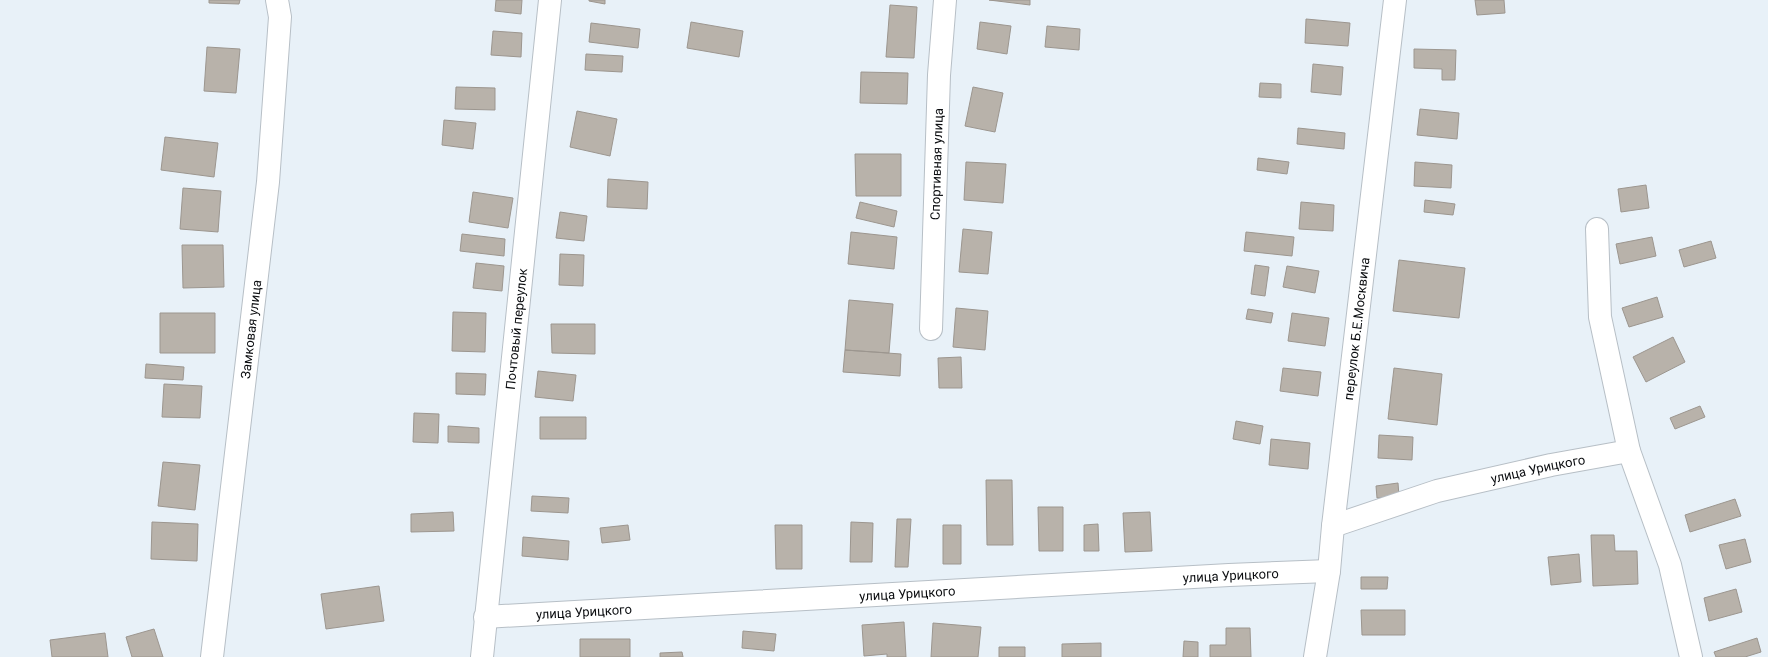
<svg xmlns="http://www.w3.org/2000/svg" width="1768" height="657" viewBox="0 0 1768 657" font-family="Roboto,sans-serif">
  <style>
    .building { fill: #b8b2aa; stroke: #9c968f }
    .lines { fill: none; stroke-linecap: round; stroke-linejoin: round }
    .street-casing { stroke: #b7bfc6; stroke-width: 24 }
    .street { stroke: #fff; stroke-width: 22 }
    .labels { text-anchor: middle; stroke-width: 3.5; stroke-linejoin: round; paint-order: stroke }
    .street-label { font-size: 13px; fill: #0b0d10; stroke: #fff }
  </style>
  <rect width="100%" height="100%" fill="#e8f1f8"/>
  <!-- building -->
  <path class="building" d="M209,0H240L239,4L209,3Z
    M496,0H522L521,14L495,11Z
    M589,0H605V4L589,1Z
    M989,0H1030V5Z
    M1475,0H1504L1505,13L1477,15Z
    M890,5L917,7L914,58L886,57Z
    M1306,19L1350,23L1348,46L1305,43Z
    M691,22L743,31L739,57L687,48Z
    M980,22L1011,26L1007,54L977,49Z
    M591,23L640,29L638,48L589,42Z
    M1047,26L1080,29L1079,50L1045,47Z
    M493,31L522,33L521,57L491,55Z
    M207,47L240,49L236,93L204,91Z
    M1414,49L1456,50L1455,80H1442V69L1414,68Z
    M586,54L623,56L622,72L585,70Z
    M1313,64L1343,67L1341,95L1311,92Z
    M861,72L908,73L907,104L860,103Z
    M1260,83L1281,84V98L1259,97Z
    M456,87L495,88V110L455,109Z
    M973,87L1003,93L995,132L965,126Z
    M1420,109L1459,113L1457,139L1417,135Z
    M577,111L617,119L610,156L570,147Z
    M444,120L476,123L473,149L442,145Z
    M1298,128L1345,133L1344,149L1297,144Z
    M165,137L218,143L214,177L161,170Z
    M855,154H901V196H856Z
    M1258,158L1289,162L1287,174L1257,170Z
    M966,162L1006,164L1003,203L964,200Z
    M1415,162L1452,165L1451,188L1414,186Z
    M608,179L648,182L647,209L607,207Z
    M1646,185L1649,208L1621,212L1618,189Z
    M183,188L221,191L218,232L180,229Z
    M473,192L513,198L508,228L469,222Z
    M1425,200L1455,204L1453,215L1424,212Z
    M860,202L897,211L894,227L856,218Z
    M1301,202L1334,205L1333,231L1299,229Z
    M560,212L587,216L584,241L556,238Z
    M963,229L992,232L988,274L959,272Z
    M851,232L897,237L894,269L848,264Z
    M1246,232L1294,237L1292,256L1244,251Z
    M462,234L505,239L504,256L460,251Z
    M1652,237L1656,256L1620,264L1616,244Z
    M1711,241L1716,258L1684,267L1679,250Z
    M182,245H223L224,287L183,288Z
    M560,254L584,255L583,286L559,285Z
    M1399,260L1465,268L1459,318L1393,311Z
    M476,263L504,266L502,291L473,288Z
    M1255,265L1269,267L1265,296L1251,294Z
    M1287,266L1319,271L1315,293L1283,287Z
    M1657,297L1663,317L1629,327L1622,308Z
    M849,300L893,304L889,353L845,350Z
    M956,308L988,311L985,350L953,347Z
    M1248,309L1273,313L1271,323L1246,319Z
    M453,312L486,313L485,352L452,351Z
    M160,313H215V353H160Z
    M1292,313L1329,318L1325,346L1288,341Z
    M551,324H595V354L552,353Z
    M1673,337L1685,362L1646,382L1633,357Z
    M845,350L901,354L900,376L843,372Z
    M961,357L962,388H939L938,358Z
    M146,364L184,367L183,380L145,378Z
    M1283,368L1321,372L1318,396L1280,391Z
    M1394,368L1442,374L1437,425L1388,419Z
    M538,371L576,375L573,401L535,397Z
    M456,373L486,374L485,395L456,394Z
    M164,384L202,386L200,418L162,417Z
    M1700,406L1705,417L1675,429L1670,418Z
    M414,413L439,414L438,443L413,442Z
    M540,417H586V439H540Z
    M1236,421L1263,426L1260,444L1233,439Z
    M448,426L479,428V443L448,442Z
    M1379,435L1413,437L1412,460L1378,458Z
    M1271,439L1310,443L1308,469L1269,465Z
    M163,462L200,465L195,510L158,506Z
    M986,480H1012L1013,545H987Z
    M1398,483L1399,496L1377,498L1376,486Z
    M532,496L569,498L568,513L531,511Z
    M1735,499L1741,516L1690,532L1685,515Z
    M1038,507H1063V551H1039Z
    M453,512L454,531L411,532V514Z
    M1150,512L1152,551L1125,552L1123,513Z
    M897,519H911L908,567H895Z
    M152,522L198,524L197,561L151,559Z
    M851,522L873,523L872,562H850Z
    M1098,524L1099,551H1084V525Z
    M628,525L630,540L602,543L600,528Z
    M775,525H802V569H776Z
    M943,525H961V564H943Z
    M1591,535H1614L1615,551H1637L1638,584L1593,586Z
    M523,537L569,541L568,560L522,556Z
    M1745,539L1751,562L1726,569L1719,545Z
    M1579,554L1581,582L1551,585L1548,557Z
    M1361,577H1388L1387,589H1361Z
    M379,586L384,621L326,629L321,594Z
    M1736,589L1742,612L1709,621L1704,598Z
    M1361,610H1405V635H1362Z
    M904,622L906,657H887V654L864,656L862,625Z
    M933,623L981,627L978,657H931Z
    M1226,628H1250L1251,657H1210V645H1226Z
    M154,629L163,657H132L126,637Z
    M743,631L776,634L774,651L742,648Z
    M105,633L108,657H52L50,640Z
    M1757,638L1761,652L1745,657H1716L1714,652Z
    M580,639H630V657H580Z
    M1184,641L1198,642V657H1183Z
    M1101,643V657H1062V644Z
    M999,647H1025V657H999Z
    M682,652L683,657H660V653Z"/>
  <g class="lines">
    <!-- street casing -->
    <g class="street-casing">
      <g id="street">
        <path d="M1597,229L1600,317L1629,451L1670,565L1691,657"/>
        <path id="s1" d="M931,329L939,75L945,0"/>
        <path id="s2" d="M1333,526L1437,491L1551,465L1629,451"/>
        <path id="s3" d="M485,617L1229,575L1329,571"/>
        <path id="s4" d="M212,657L268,182L280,17L277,0"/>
        <path id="s5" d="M482,657L550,0"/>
        <path id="s6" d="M1315,657L1329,571L1333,526L1395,0"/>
      </g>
    </g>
    <!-- street -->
    <use href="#street" class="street"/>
  </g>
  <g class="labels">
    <!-- street labels -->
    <g class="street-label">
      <text dy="5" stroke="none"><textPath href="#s1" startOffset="165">Спортивная улица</textPath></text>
      <text dy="5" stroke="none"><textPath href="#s5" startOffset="330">Почтовый переулок</textPath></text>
      <text dy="5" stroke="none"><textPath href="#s4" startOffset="330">Замковая улица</textPath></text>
      <text dy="5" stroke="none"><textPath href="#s6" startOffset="331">переулок Б.Е.Москвича</textPath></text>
      <text dy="5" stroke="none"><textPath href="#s2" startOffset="213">улица Урицкого</textPath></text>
      <text dy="5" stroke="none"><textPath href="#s3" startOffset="747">улица Урицкого</textPath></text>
      <text dy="5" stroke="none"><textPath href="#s3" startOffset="423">улица Урицкого</textPath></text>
      <text dy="5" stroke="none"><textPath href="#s3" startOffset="99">улица Урицкого</textPath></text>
    </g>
  </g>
</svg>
